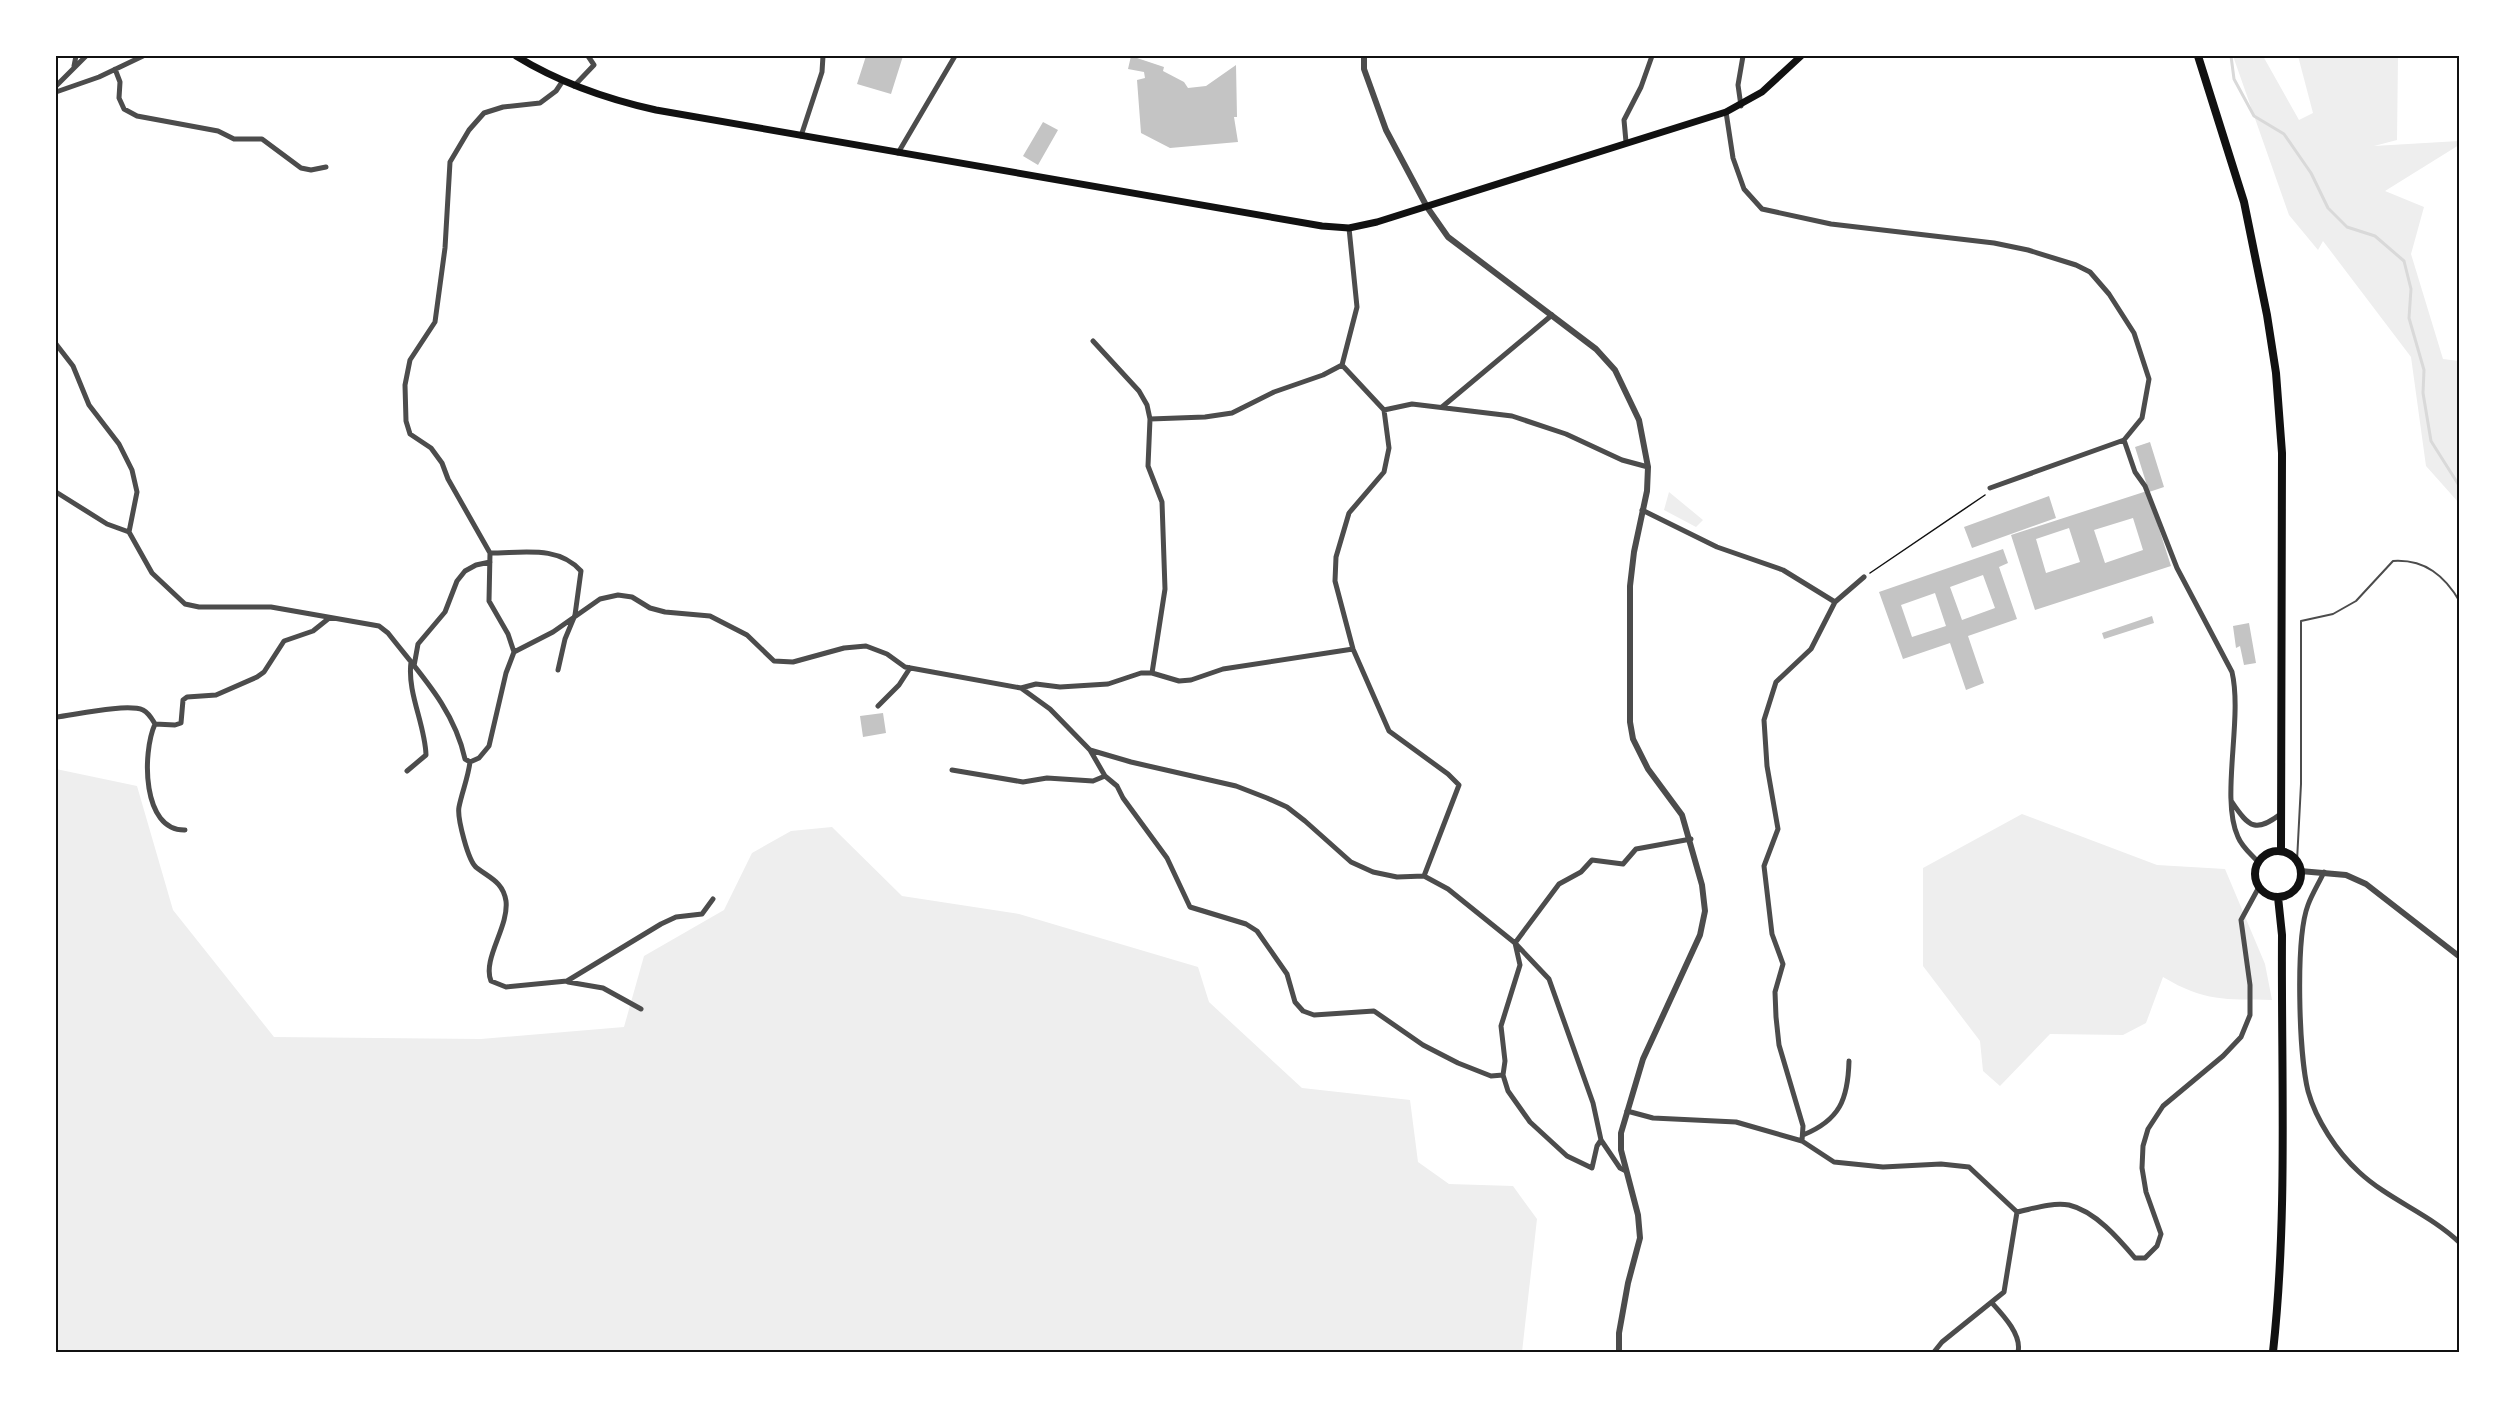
<svg xmlns="http://www.w3.org/2000/svg" width="2515" height="1408" viewBox="0 0 2515 1408" font-family="Signika,sans-serif">
  <style>
    .green { fill: #eee }
    .lines { fill: none; stroke-linecap: round; stroke-linejoin: round }
    .stream { stroke: #d9d9d9; stroke-width: 3 }
    .building { fill: #c4c4c4; fill-rule: evenodd }
    .path { stroke: #111; stroke-width: 1.5 }
    .service { stroke: #4c4c4c; stroke-width: 2 }
    .minor { stroke: #4c4c4c; stroke-width: 5 }
    .tertiary { stroke: #4c4c4c; stroke-width: 6 }
    .secondary { stroke: #111; stroke-width: 7 }
    .trunk { stroke: #111; stroke-width: 8 }
    .neatline { fill: none; stroke: #111; stroke-width: 2 }
  </style>
  <rect width="100%" height="100%" fill="#fff"/>
  <!-- green -->
  <path class="green" d="M2233,56H2263L2299,120L2313,113L2298,56H2398L2397,140L2374,146L2459,141V145L2385,191L2424,207L2411,254L2443,359L2459,361V503L2426,466L2411,357L2323,241L2318,250L2289,215Z
    M1669,492L1703,520L1696,527L1664,510Z
    M56,769L137,786L173,910L274,1037L481,1039L624,1027L644,956L724,910L752,853L791,831L832,827L902,896L1019,914L1198,967L1209,1002L1302,1088L1410,1100L1418,1162L1449,1184L1513,1186L1537,1219L1522,1352H56Z
    M2022,814L2157,865L2225,869L2265,964L2272,1000C2225,999 2205,1002 2163,977L2146,1023L2123,1035L2050,1034L2000,1086L1983,1071L1980,1041L1923,966V868Z"/>
  <g class="lines">
    <!-- stream -->
    <path class="stream" d="M2231,56L2234,79L2254,116L2284,134L2311,173L2328,208L2347,227L2375,236L2404,261L2411,289L2409,318L2424,370L2423,393L2431,441L2460,487"/>
  </g>
  <!-- building -->
  <path class="building" d="M866,56H903L891,94L857,84Z
    M1131,56L1164,67L1163,71L1184,82L1188,88L1206,86L1236,65L1237,117H1234L1238,142L1170,148L1141,133L1137,80L1145,78L1144,72L1128,69Z
    M1043,122L1058,130L1038,165L1023,156Z
    M2150,442L2164,487L2149,492L2135,447Z
    M2147,491L2171,566L2035,610L2011,535ZM2133,518L2143,550L2105,563L2094,530ZM2069,528L2080,562L2046,573L2036,539Z
    M2049,496L2056,518L1972,548L1964,527Z
    M2003,549L2008,563L1999,567L2017,619L1968,636L1984,683L1966,690L1950,643L1903,659L1879,592ZM1983,575L1995,608L1962,620L1950,587ZM1935,593L1946,626L1912,637L1901,605Z
    M2152,616L2154,623L2104,639L2102,633Z
    M2249,623L2256,663L2244,665L2240,646L2236,648L2233,626Z
    M883,713L886,733L863,737L860,716Z"/>
  <g class="lines">
    <!-- path -->
    <path class="path" d="M1870,573L1985,495"/>
    <!-- service -->
    <path class="service" d="M2297,861L2301,784V621L2333,614L2356,601L2393,561C2425,559 2445,576 2460,602"/>
    <!-- minor -->
    <path class="minor" d="M74,66L76,56
      M115,69L120,82L119,98L124,109L137,116L218,131L234,139H262L301,168L311,170L326,167
      M56,86L86,56
      M574,86L594,65L588,56
      M56,92L99,77L143,56
      M1741,106L1738,85L1743,56
      M1726,112L1733,158L1744,189L1762,209L1831,224L1994,243L2028,250L2076,265L2090,272L2109,294L2134,333L2149,379L2142,418L2124,440L1990,488
      M801,136L822,72L823,56
      M1626,142L1624,120L1641,87L1652,56
      M898,153L955,56
      M1349,228L1357,307L1342,365L1384,410L1389,448L1384,472L1349,513L1336,557L1335,581L1353,649L1389,731L1448,774L1459,785L1424,876
      M1093,341L1139,391L1147,405L1150,419L1148,466L1162,502L1165,589L1152,673
      M56,344L73,366L89,405L119,444L132,470L137,492L129,532
      M1442,407L1552,315
      M1384,410L1412,404L1512,416L1566,434L1622,460L1648,467
      M1150,419L1205,417L1232,413L1274,392L1323,375L1342,365
      M2124,440L2135,472L2145,486L2177,568L2232,672C2243,719 2220,798 2238,837C2242,847 2251,854 2258,862
      M56,492L107,524L129,532
      M1642,510L1717,547L1783,570L1835,602
      M129,532L152,573L185,604L199,607H271L379,626L388,633C419,673 454,708 465,759L470,762
      M490,553C523,553 558,545 581,571L575,615L565,639L558,670
      M514,652L553,632L600,599L618,595L632,597L650,608L665,612L710,616L747,635L774,661L793,662L844,648L866,646L887,654L905,667L1021,688L1050,709L1090,750L1131,762L1236,786L1267,798L1287,807L1305,821L1351,862L1373,872L1397,877L1424,876
      M414,666L418,644L445,612L457,581L465,571L476,565L490,562
      M1021,688L1036,684L1060,687L1108,684L1141,673H1152L1179,681L1191,680L1223,669L1353,649
      M878,706L899,685L910,668
      M56,717C74,715 127,703 143,710C149,713 152,719 155,724C142,753 142,831 185,830
      M155,724L175,725L181,723L183,700L187,697L216,695L257,677L264,672L284,641L313,631L328,619
      M1090,750L1105,776L1117,786L1123,798L1167,858L1190,907L1246,924L1257,931L1287,974L1295,1002L1303,1011L1314,1015L1374,1011L1423,1045L1458,1063L1491,1076L1503,1075
      M470,762L479,758L489,746L506,673L514,652L508,634L489,601L490,553L448,479L442,463L431,448L410,434L406,421L405,385L410,360L435,322L445,248L450,162L469,130L484,113L503,107L540,103L556,91L562,82
      M470,762C468,778 462,792 459,807C457,817 468,862 477,868C490,878 503,882 506,901C509,927 482,959 491,981L506,987L567,981L661,924L676,917L702,914L713,899
      M952,770L1023,782L1047,778L1093,781L1105,776
      M407,771L426,755C425,724 407,693 411,662
      M2232,802C2249,828 2256,833 2282,813
      M2324,872C2319,883 2312,894 2308,905C2295,939 2299,1055 2308,1091C2316,1120 2337,1152 2359,1172C2389,1200 2430,1214 2460,1243
      M1424,876L1448,889L1515,943L1549,979L1593,1103L1601,1140L1620,1168L1626,1171
      M568,982L603,988L641,1009
      M1627,1111L1653,1118L1736,1122L1802,1141L1834,1162L1883,1167L1941,1164L1969,1167L2017,1212
      M1803,1135C1840,1120 1848,1099 1849,1061
      M1601,1140L1597,1146L1592,1168L1567,1156L1530,1122L1508,1091L1503,1075L1505,1061L1501,1026L1520,965L1515,943L1559,884L1581,872L1592,860L1623,864L1636,849L1691,839
      M1802,1141L1803,1126L1779,1045L1776,1017L1775,992L1783,964L1772,934L1764,866L1778,829L1767,766L1764,720L1776,682L1811,649L1835,602L1864,577
      M2017,1212C2032,1209 2052,1202 2069,1205C2095,1211 2119,1239 2135,1258H2145L2157,1246L2161,1234L2146,1192L2142,1168L2143,1146L2148,1129L2163,1106L2223,1056L2241,1037L2250,1015V985L2241,920L2259,887
      M1992,1303C2003,1315 2022,1335 2018,1352
      M1934,1352L1942,1342L2004,1292L2017,1212"/>
    <!-- tertiary -->
    <path class="tertiary" d="M1364,56V69L1386,130L1427,207L1448,237L1596,349L1615,370L1639,420L1648,467L1647,491L1634,552L1630,586V722L1633,739L1648,769L1682,815L1702,885L1705,911L1700,935L1643,1059L1621,1133V1150L1638,1215L1640,1238L1628,1283L1619,1333V1352
      M2300,871L2346,875L2366,884L2460,957"/>
    <!-- secondary -->
    <path class="secondary" d="M516,56C560,83 606,99 656,110L1322,226L1349,228L1377,222L1726,112L1762,92L1801,56"/>
    <!-- trunk -->
    <path class="trunk" d="M2198,56L2244,202L2267,315L2276,373L2282,453L2281,851
      M2255 874a23 23 0 1 1 46 0a23 23 0 1 1-46 0Z
      M2273,1352C2288,1215 2281,1074 2282,935L2278,897"/>
  </g>
  <!-- border -->
  <rect width="2515" height="1408" fill="none" stroke="#ffffff" stroke-width="114"/>
  <rect x="57" y="57" width="2401" height="1294" class="neatline"/>
</svg>
